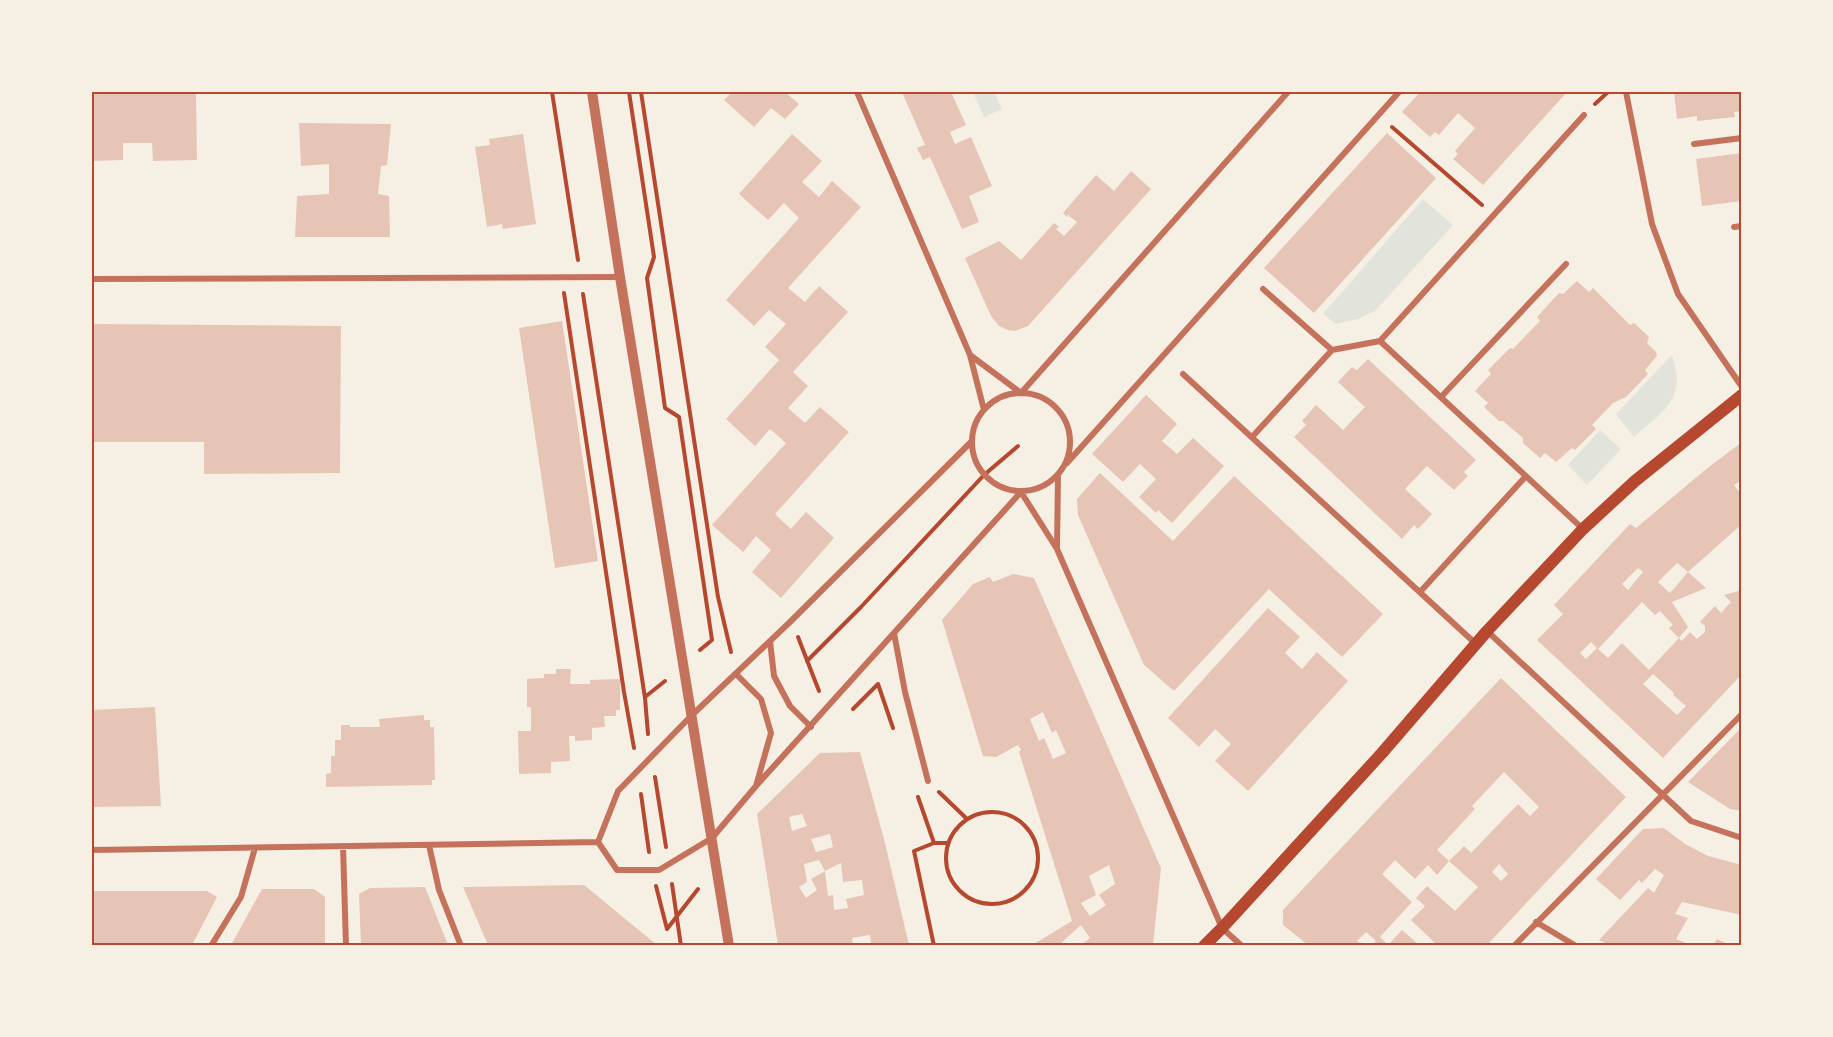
<svg xmlns="http://www.w3.org/2000/svg" width="1833" height="1037" viewBox="0 0 1833 1037" font-family="'DejaVu Sans',sans-serif">
  <style>
    .green { fill: #e2e4dc }
    .building { fill: #e6c5b7; fill-rule: evenodd }
    .lines { fill: none; stroke-linecap: round; stroke-linejoin: round }
    .path { stroke: #b5482f; stroke-width: 4 }
    .minor { stroke: #c5725c; stroke-width: 6 }
    .tertiary { stroke: #c5725c; stroke-width: 10 }
    .secondary { stroke: #b5482f; stroke-width: 12 }
    .neatline { fill: none; stroke: #b5482f; stroke-width: 2 }
  </style>
  <rect width="100%" height="100%" fill="#f6efe4"/>
  <!-- green -->
  <path class="green" d="M973,92H994L1002,109L984,117Z
    M1423,199L1453,225L1375,311L1358,319L1336,324L1323,314Z
    M1672,355C1687,400 1664,410 1634,437L1616,414Z
    M1600,430L1621,449L1587,485L1568,465Z"/>
  <!-- building -->
  <path class="building" d="M92,92H196L197,160L153,161L152,143H123V160L92,161Z
    M732,92H785L799,104L785,119L771,108L754,127L724,100Z
    M902,92H951L966,125L950,132L955,144L971,137L992,186L969,196L979,222L962,229L930,157L923,160L917,148L925,145Z
    M1420,92H1567L1483,185L1453,159L1458,154L1455,151L1475,128L1458,113L1439,135L1435,132L1430,137L1402,112Z
    M1674,92H1742V111L1734,112L1735,117L1697,121V116L1677,119Z
    M299,123L391,124L387,165L381,166L378,194L389,196L390,237H295L297,196L329,194V164L301,166Z
    M1387,133L1436,178L1314,313L1264,268Z
    M523,134L536,224L503,229L502,224L487,227L475,147L490,145L489,139Z
    M792,134L822,161L802,182L819,197L832,181L861,207L788,288L805,302L819,286L848,312L793,372L808,386L788,408L805,423L820,407L849,432L775,514L791,529L806,512L834,538L781,598L752,572L771,550L756,536L743,552L712,525L786,443L770,429L755,446L726,419L779,360L765,347L786,324L769,310L754,326L726,300L799,218L784,203L768,220L739,194Z
    M1742,153V201L1702,206L1696,159Z
    M1131,171L1151,189L1028,326L1015,331L1008,330L999,326L991,316L965,258L999,241L1021,260L1054,223L1059,227L1056,229L1064,236L1077,222L1068,215L1067,217L1063,213L1096,175L1114,191Z
    M1577,281L1589,292L1593,288L1630,325L1634,323L1649,337L1647,343L1656,352L1657,356L1645,370L1648,374L1626,397L1613,403L1592,425L1596,429L1575,450L1572,448L1556,462L1545,453L1540,458L1523,443V438L1503,421H1499L1484,407L1488,403L1475,391L1491,374L1488,370L1510,348L1513,349L1540,321L1537,317L1559,293L1563,294Z
    M562,321L598,561L555,568L519,328Z
    M92,324L341,326L340,473L204,474V442H92Z
    M1368,359L1476,460L1464,472L1468,476L1454,490L1427,466L1405,489L1432,514L1418,529L1414,525L1402,539L1294,437L1306,425L1302,421L1316,405L1343,430L1365,407L1338,382L1352,367L1357,370Z
    M1146,395L1177,424L1162,441L1177,454L1193,438L1224,466L1172,523L1158,510L1156,513L1139,497L1156,479L1140,464L1123,482L1092,454Z
    M1742,442V480L1734,485L1740,493L1742,492V524L1688,572L1677,563L1658,582L1670,593L1688,572L1706,588L1672,602L1688,627L1679,638L1669,628L1673,625L1660,611L1655,615L1642,602L1598,649L1591,642L1580,653L1586,659L1597,648L1608,658L1622,643L1649,670L1679,638L1682,641L1690,632L1697,639L1705,632V626L1700,622L1715,606L1721,613L1731,602L1724,595L1742,590V674L1663,758L1537,640L1563,614L1554,605L1630,524L1636,528L1705,470ZM1638,568L1643,572L1628,590L1622,584ZM1653,674L1674,693L1673,695L1686,706L1677,715L1643,684Z
    M1100,473L1173,541L1234,476L1383,614L1342,657L1269,589L1174,691L1144,665L1078,515L1077,499Z
    M1013,574L1034,578L1161,868L1153,945H1081L1090,938L1081,925L1059,945H1032L1072,921L1019,752L1021,750L1018,745L996,757L983,756L942,620L973,584L990,577L993,582ZM1043,712L1052,733L1056,730L1066,753L1053,759L1044,738L1039,741L1030,719ZM1109,865L1115,884L1099,895L1106,905L1090,916L1081,903L1096,895L1089,876Z
    M1268,608L1300,637L1285,653L1302,669L1317,652L1348,681L1248,791L1215,761L1231,744L1215,729L1199,747L1168,718Z
    M556,669H571L570,684H590V680L620,679V710H616V716H604L605,727L592,728V740L575,741V736H569L570,761L551,762V773L519,774L518,731H531V707H527V679L544,678V674H556Z
    M1501,678L1626,797L1487,945H1434L1436,944L1411,920L1425,906L1416,898L1427,886L1455,911L1478,887L1449,861L1464,846L1471,853L1518,804L1530,816L1539,807L1504,772L1472,806L1475,809L1437,850L1449,861L1437,875L1428,865L1415,879L1395,860L1382,874L1412,902L1380,937L1388,945L1402,930L1419,945H1372L1376,941L1366,932L1357,941L1362,945H1308L1283,925V910ZM1499,864L1508,874L1501,881L1492,872Z
    M155,707L161,806L92,807V710Z
    M424,715V720H430V727H434L435,780H432V785L326,787V774L331,773V756H335V740H341V725H350V727H380L379,719Z
    M1742,727V811L1730,809L1688,782Z
    M860,752L884,839L909,945H871L870,935L852,938L853,945H778L757,814L820,753ZM802,814L807,826L792,831L789,817ZM830,834L833,847L816,852L811,839ZM819,860L825,871L841,863L843,882L862,880L864,895L846,899L848,908L834,910L833,895L828,896L825,871L811,879L817,890L806,898L799,887L807,882L804,864Z
    M1664,828L1685,844L1708,856L1742,865V915L1682,902L1675,914L1688,918L1676,939L1691,945H1609L1599,940L1648,888L1654,893L1664,875L1655,869L1642,883L1639,880L1620,900L1596,879L1643,829Z
    M584,885L657,945H488L463,887Z
    M425,887L448,945H361L359,894L370,888Z
    M262,889H314L325,897V945H231Z
    M92,891H207L217,897L192,945H92Z
    M1717,939L1730,945H1713Z"/>
  <g class="lines">
    <!-- path -->
    <path class="path" d="M552,92L578,260
      M629,92L654,257L647,278L665,408L679,417L712,640L700,650
      M641,92L718,597L731,652
      M1595,104L1608,92
      M1392,127L1482,205
      M564,293L624,692L634,748
      M583,294L645,698L648,734
      M798,637L819,691
      M807,661L861,607L984,475L1018,446
      M878,684L893,728
      M645,697L665,681
      M853,709L878,684
      M655,777L666,847
      M939,792L967,819
      M641,794L649,852
      M918,797L934,843L914,851L934,946
      M946 858a46 46 0 1 1 92 0a46 46 0 1 1-92 0Z
      M934,843H948
      M672,884L681,946
      M656,886L667,929L698,889"/>
    <!-- minor -->
    <path class="minor" d="M857,92L970,355L984,410
      M1626,92L1652,224L1678,294L1742,387
      M1694,144L1742,138
      M1734,227L1742,226
      M92,279L620,277
      M1263,289L1332,350
      M1380,341L1584,115
      M1332,350L1380,341L1583,529
      M970,355L1021,393
      M1183,374L1476,644
      M972 442a49 49 0 1 1 98 0a49 49 0 1 1-98 0Z
      M1021,393L1288,92
      M1441,397L1566,264
      M1252,437L1332,350
      M1067,463L1399,92
      M1021,492L1057,549L1222,928L1242,946
      M1057,548L1058,475
      M1420,592L1526,476
      M1487,631L1691,821L1742,838
      M894,633L905,692L928,781
      M770,641L774,676L790,706L811,727
      M756,786L1021,492
      M598,842L618,791L691,716L791,621L972,441
      M598,842L617,870H659L712,838L756,786L771,733L761,699L736,674
      M429,845L439,890L461,946
      M343,846L346,946
      M92,850L598,842
      M1536,922L1576,946
      M211,946L241,897L255,848
      M1514,946L1742,714"/>
    <!-- tertiary -->
    <path class="tertiary" d="M592,92L620,277L729,946"/>
    <!-- secondary -->
    <path class="secondary" d="M1204,946L1222,928L1382,753L1487,631L1583,529L1635,481L1742,395"/>
  </g>
  <!-- border -->
  <rect width="1833" height="1037" fill="none" stroke="#f6efe4" stroke-width="186"/>
  <rect x="93" y="93" width="1647" height="851" class="neatline"/>
</svg>
